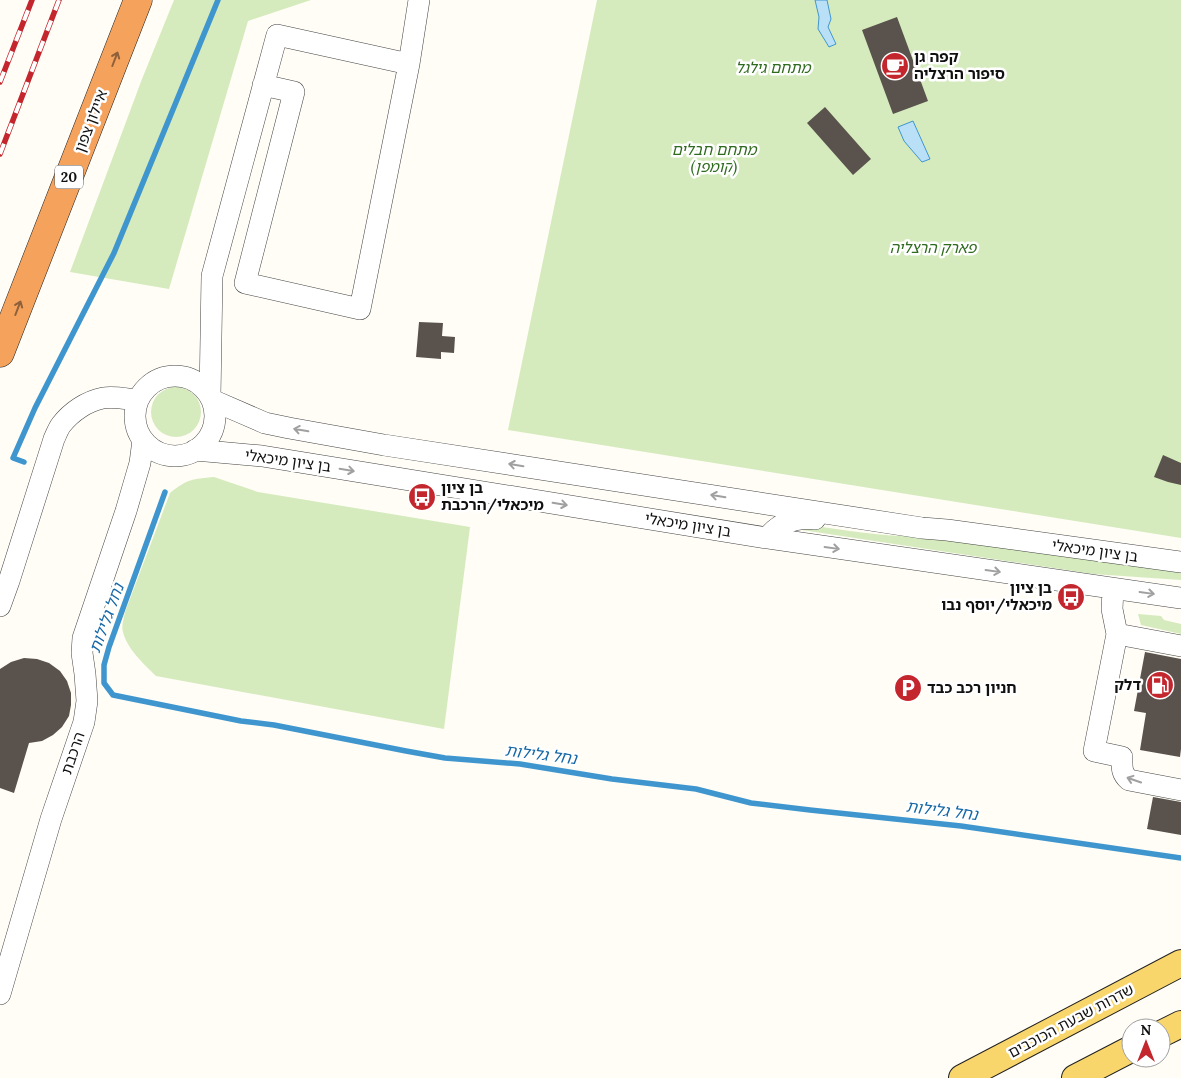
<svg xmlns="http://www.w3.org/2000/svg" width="1181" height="1078" viewBox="0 0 1181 1078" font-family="Lora,'Noto Sans Hebrew',serif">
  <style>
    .green { fill: #d5ebbd }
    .water { fill: #b9e0f7; stroke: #3f96cf }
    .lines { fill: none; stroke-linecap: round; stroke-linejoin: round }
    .stream { stroke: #3f96cf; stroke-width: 5.5 }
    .building { fill: #5a524d }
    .minor-casing { stroke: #444; stroke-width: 22 }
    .major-casing { stroke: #222; stroke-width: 28 }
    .highway-casing { stroke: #222; stroke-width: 29 }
    .minor { stroke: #fff; stroke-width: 21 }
    .major { stroke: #f9d66b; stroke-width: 26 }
    .highway { stroke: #f5a25d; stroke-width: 28 }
    .rail-casing { stroke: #c4262e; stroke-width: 5.5 }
    .rail { stroke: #fff; stroke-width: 4; stroke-dasharray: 11; stroke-linecap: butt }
    .oneway { stroke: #8e613b }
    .oneway2 { stroke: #a0a0a0 }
    .labels { text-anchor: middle; stroke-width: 5; stroke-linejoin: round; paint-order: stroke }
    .shield { fill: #fff; stroke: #585858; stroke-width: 1 }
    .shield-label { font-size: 14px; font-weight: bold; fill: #111 }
    .poi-label { font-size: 15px; font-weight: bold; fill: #111; stroke: #fff; text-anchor: start }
    .park-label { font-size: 15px; font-style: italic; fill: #2f6b1f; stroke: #fff }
    .street-label { font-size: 15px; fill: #111; stroke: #fff }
    .water-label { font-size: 16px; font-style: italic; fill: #1768a6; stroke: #fff }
  </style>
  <rect width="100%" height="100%" fill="#fffdf5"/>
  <!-- green -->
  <path class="green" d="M174,0H311L248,21L169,289L70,272L142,79Z
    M597,0H1181V538L508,430Z
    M151 412a25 25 0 1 1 50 0a25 25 0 1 1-50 0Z
    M214,477L258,492L470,527L444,729L156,676C144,664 127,649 123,632C121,626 124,618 125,612L170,493C187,479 193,479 214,477Z
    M808,525C852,531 895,539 938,536L1181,573V580L1093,574L802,530Z
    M1138,614L1161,616L1164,620L1181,624V634L1141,625Z"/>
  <!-- water -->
  <path class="water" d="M815,0H827L831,19L828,27L836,44L829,47L818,29L819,17Z
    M913,121L930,159L922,162L904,141L898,127Z"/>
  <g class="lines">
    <!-- stream -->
    <path class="stream" d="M24,462L13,458L35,408L114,253L218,0
      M165,492L109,647L104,665V683L113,695L241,721L274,725L406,751L445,758L520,764L612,779L696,789L751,803L810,810L961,826L1181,858"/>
  </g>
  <!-- building -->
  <path class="building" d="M897,17L928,101L893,114L862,30Z
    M825,107L871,159L853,175L807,123Z
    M419,322L443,323L442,336L455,337L454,353L441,352V359L416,357Z
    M1163,455L1181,463V485L1168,482L1154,477Z
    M1145,652L1181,659V749L1180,757L1140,750L1146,713L1134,711Z
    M24,658L37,659L49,663L60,671L67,681L71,693V705L69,716L62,727L53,735L42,741L29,743L14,793L0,788V669L11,662Z
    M1153,797L1181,802V835L1147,829Z"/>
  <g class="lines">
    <!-- minor casing -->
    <g class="minor-casing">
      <path id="minor" d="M409,64L419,0
        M135 416a40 40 0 1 1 80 0a40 40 0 1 1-80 0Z
        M210,397L212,276L277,35L409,64L360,309L245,283L294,92L263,85
        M212,400L265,423L289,428L384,445L922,528L947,530L1181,562
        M195,450L262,456L767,538L1181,598
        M767,538C779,523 796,517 815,519
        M1113,589L1112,609L1117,634L1094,751L1122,757C1122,767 1121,773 1129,780L1181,790
        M0,606L9,581L54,439C56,435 58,429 61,425C71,412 87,401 103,398C114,396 126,399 138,400
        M1117,634L1181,646
        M0,994L51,819L84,722L87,701L85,674L82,653L83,638L126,511L140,463L143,440"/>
    </g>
    <!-- major casing -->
    <g class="major-casing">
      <path id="major" d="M1161,1034L1181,1024
        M962,1078L1181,963
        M1075,1078L1131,1049"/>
    </g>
    <!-- highway casing -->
    <g class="highway-casing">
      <path id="highway" d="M0,353L138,0"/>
    </g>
    <!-- minor -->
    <use href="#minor" class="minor"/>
    <!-- major -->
    <use href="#major" class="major"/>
    <!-- highway -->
    <use href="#highway" class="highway"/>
    <!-- rail casing -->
    <g class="rail-casing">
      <path id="rail" d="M0,82L32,0
        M0,154L59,0"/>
    </g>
    <!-- rail -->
    <use href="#rail" class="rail"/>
  </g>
  <!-- one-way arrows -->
  <defs><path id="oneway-shaft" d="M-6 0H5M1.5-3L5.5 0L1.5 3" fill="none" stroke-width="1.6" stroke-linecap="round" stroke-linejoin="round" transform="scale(1.25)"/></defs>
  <g class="oneway">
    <use href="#oneway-shaft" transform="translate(115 59) rotate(-69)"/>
    <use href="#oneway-shaft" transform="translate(18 308) rotate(-69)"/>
  </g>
  <g class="oneway2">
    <use href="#oneway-shaft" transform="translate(301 430) rotate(-170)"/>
    <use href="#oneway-shaft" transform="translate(516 465) rotate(-171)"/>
    <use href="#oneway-shaft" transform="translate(347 470) rotate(9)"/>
    <use href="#oneway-shaft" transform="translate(718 496) rotate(-171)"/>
    <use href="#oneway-shaft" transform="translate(560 504) rotate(9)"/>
    <use href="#oneway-shaft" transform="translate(832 548) rotate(8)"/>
    <use href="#oneway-shaft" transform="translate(993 571) rotate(8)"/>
    <use href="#oneway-shaft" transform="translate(1147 593) rotate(8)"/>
    <use href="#oneway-shaft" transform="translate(1134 780) rotate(-161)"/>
  </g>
  <!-- icons -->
  <defs>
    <g id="cafe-disc" transform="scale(1.4375)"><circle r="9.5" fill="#c4262e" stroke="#fff"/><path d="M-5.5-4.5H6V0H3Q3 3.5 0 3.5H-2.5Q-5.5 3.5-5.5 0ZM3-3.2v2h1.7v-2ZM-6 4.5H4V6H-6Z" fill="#fff"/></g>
    <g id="bus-disc" transform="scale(1.4375)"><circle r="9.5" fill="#c4262e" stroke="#fff"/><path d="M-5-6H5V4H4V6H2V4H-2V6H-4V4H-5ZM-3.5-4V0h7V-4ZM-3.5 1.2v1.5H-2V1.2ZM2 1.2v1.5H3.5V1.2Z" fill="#fff"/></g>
    <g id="fuel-disc" transform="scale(1.4375)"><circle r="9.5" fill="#c4262e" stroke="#fff"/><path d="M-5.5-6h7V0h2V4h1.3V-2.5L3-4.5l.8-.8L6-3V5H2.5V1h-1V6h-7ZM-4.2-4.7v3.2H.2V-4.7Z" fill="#fff"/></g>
    <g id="parking-disc" transform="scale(1.4375)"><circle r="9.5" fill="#c4262e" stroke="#fff"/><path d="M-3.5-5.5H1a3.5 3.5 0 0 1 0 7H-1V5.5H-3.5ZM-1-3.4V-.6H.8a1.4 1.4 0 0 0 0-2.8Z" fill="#fff"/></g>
  </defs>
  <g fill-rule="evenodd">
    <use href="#cafe-disc" x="895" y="66"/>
    <use href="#bus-disc" x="422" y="497"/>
    <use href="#bus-disc" x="1071" y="597"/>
    <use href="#fuel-disc" x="1160" y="685"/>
    <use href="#parking-disc" x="908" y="688"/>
  </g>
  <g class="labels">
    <!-- shield labels -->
    <rect class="shield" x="55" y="165.5" width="28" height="23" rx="4"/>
    <g class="shield-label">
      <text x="69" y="182">20</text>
    </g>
    <!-- poi labels -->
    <g class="poi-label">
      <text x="914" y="62">קפה גן<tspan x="914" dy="17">סיפור הרצליה</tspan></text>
      <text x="441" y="493">בן ציון<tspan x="441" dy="17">מיכאלי/הרכבת</tspan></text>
      <text x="1052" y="593" text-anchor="end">בן ציון<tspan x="1052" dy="17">מיכאלי/יוסף נבו</tspan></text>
      <text x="1141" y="690" text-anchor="end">דלק</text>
      <text x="927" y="693">חניון רכב כבד</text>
    </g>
    <!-- park labels -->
    <g class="park-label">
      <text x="773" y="73">מתחם גילגל</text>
      <text x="714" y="155">מתחם חבלים<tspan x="714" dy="17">(קומפן)</tspan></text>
      <text x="933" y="253">פארק הרצליה</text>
    </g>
    <!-- street labels -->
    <g class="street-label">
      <text transform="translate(91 121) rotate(-69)" y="5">איילון צפון</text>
      <text transform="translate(288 461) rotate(8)" y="5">בן ציון מיכאלי</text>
      <text transform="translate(688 525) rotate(9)" y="5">בן ציון מיכאלי</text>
      <text transform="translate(1095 551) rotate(8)" y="5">בן ציון מיכאלי</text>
      <text transform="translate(73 753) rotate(-71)" y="5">הרכבת</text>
      <text transform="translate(1071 1021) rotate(-28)" y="5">שדרות שבעת הכוכבים</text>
    </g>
    <!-- water labels -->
    <g class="water-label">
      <text transform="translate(106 618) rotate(-70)" y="6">נחל גלילות</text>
      <text transform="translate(541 754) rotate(7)" y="6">נחל גלילות</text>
      <text transform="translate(942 810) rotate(7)" y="6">נחל גלילות</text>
    </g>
  </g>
  <!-- north arrow -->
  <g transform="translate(1146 1043)"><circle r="24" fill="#ffffff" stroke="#a0a0a0"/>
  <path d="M0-4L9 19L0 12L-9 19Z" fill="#c4262e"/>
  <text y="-8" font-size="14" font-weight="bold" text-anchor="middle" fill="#111111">N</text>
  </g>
</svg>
